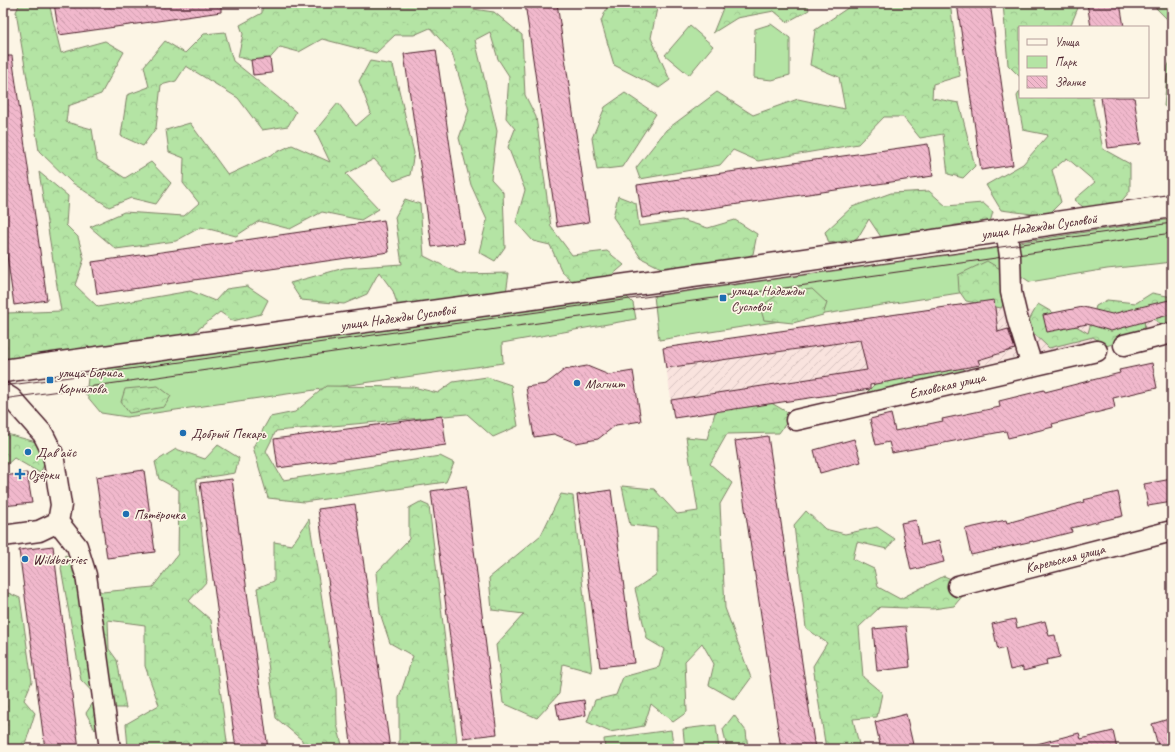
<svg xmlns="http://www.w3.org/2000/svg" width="1175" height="752" viewBox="0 0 1175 752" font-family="Caveat,sans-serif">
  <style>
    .industrial { fill: url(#industrial-furrows) }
    .green { fill: #b4e4a4; stroke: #7f8268 }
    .forest { fill: url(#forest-crowns); stroke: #7f8268 }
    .building { fill: url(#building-back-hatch); stroke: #4a1f2b }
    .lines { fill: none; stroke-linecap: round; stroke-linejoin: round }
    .street-casing { stroke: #4a1f2b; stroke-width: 23 }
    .secondary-casing { stroke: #4a1f2b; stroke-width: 25 }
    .street { stroke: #fcf5e5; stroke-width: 20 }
    .secondary { stroke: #fcf5e5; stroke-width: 22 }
    .tram { stroke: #4a1f2b; stroke-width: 1 }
    .poi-dot { fill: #1f6fb2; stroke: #fcf5e5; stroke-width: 1.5 }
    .labels { text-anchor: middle; stroke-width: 3.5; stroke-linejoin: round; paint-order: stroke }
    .street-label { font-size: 14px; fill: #4a1f2b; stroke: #fcf5e5 }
    .poi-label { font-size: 14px; fill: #4a1f2b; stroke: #fcf5e5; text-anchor: start }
  </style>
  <defs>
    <pattern id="industrial-furrows" width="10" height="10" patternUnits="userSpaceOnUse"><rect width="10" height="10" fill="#f9e3de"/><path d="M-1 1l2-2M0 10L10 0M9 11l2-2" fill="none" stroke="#d7c2bf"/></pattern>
    <pattern id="forest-crowns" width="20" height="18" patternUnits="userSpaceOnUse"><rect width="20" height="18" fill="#b4e4a4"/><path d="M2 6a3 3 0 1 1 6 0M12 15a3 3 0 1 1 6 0" fill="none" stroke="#9cc38d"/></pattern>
    <pattern id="building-back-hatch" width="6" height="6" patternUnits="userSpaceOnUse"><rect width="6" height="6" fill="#f1b8cc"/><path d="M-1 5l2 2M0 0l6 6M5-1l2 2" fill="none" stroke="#d09eaf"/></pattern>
  </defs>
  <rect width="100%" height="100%" fill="#fcf5e5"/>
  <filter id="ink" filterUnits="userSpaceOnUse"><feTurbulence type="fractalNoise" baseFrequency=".025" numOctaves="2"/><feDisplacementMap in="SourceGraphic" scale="8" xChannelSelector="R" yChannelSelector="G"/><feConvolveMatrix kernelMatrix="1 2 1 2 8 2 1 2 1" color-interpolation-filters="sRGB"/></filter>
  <g filter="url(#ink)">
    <!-- industrial -->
    <path class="industrial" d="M994,300L1043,315L1112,314L1169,300L1172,324L980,365L870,385V389L674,418L663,348Z"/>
    <!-- green -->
    <path class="green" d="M771,24L790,38V75L772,80L754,78L755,29Z
      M690,26L713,46L689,75L665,55Z
      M1172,219V261L1164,263L1107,269L1030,282L1018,274L1013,243Z
      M998,248L1002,280L991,288L659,340L654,296Z
      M625,295L633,303L636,319L502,343L503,363L127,417L101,413L86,395L89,370L147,361L480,317Z
      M716,725L719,749H685L683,729Z
      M671,730L674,749H605L604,739Z"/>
    <!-- forest -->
    <path class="forest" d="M20,3H49L61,53L105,41L124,52L101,94L68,106L66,122L92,129L97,160L125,178L151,162L171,183L156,204L131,198L109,207L71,182L39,151L16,12Z
      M262,3H471L473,9L494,12L522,35L525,95L536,117L551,227L572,255L607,251L624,265L604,282L577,285L562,272L550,245L533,241L516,222L525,190L508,147L515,129L506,118L509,76L498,59L490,32L475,40L497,131L491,179L503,192L505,247L495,261L479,252L487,220L471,185L459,138L469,110L452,53L430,28L414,35H395L376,53L322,39L299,52L280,47L265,64L238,57L243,34L240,25L262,13Z
      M609,3H677V5L658,3L651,38L670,80L659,88L614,65L601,21Z
      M725,3H807L809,10L787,22L774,11L737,18L713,33Z
      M852,3H950L960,76L933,84L932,98L959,103L975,166L963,178L948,174L943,134L920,138L903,117H884L858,144L758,161L733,150L720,165L640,179L636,168L666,130L717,92L753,115L798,99L845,109L839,77L810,65L815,30L852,5Z
      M1003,3H1080L1070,27H1020V77L1008,65Z
      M1156,3H1172V24L1156,8Z
      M225,32L233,61L296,112L288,126L262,130L238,98L186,66L176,81L161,85L156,128L143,146L121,136L127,95L149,87L144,66L165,41L185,53L204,34Z
      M1172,58V110L1164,106L1168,66Z
      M370,61L393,65L414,153L410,175L394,181L374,159L346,174L379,209L361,220L322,212L290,229L259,221L236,236L201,227L176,241L116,249L90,227L124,212L184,216L199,203L183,183L184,158L169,152L166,130L190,123L228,175L292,145L330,162L315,131L338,103L356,126L371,113L359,81Z
      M1020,91V97H1092L1103,149L1130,164V191L1114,210L1091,213L1074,200L1095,182L1067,158L1052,170L1061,202L1047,216L1001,210L986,185L1023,164L1048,135L1023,130L1017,96Z
      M625,93L656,114L622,167L597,170L592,138L605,107Z
      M39,172L68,196L66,225L78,237L84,259L75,285L98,307L190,291L215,301L226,289L247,286L268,300L261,314L233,321L220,312L192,334L3,361V274L7,313L61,311Z
      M929,191L946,206L983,203L993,212L990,222L955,225L937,235L881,237L869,219L857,239L829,243L825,232L852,207L891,193Z
      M618,196L636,203L639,226L682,220L708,228L735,220L757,234L753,254L721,268L671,273L641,258L613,217Z
      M405,199L420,204L424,256L460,274L509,273L506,293L398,307L393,291L379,272L367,294L344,304L301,300L290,283L344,268L402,264L395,217Z
      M987,261L1007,273V298L1001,308L966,301L959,291L958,275Z
      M812,289L827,303L823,315L793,323L764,320L760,307L779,294Z
      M1152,293L1172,297V329L1170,330L1144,313L1145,334L1106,346L1093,337L1049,348L1026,326L1038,304L1088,333L1096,306L1107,300L1136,303Z
      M960,364L974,382L901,399L878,412L859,400L880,379Z
      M487,377L511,385L518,426L493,437L467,414L276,431L266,451L283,480L440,456L454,463L446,482L304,502L268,498L253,447L270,417L295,412L326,386L413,387L438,393L453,382Z
      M158,386L171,396L164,407L129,413L121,402L125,389Z
      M768,401L792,415L779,433L727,434L710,464L732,483L720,504L725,608L751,678L735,700L709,685L714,664L702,643L685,661L687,712L673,722L651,704L644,726L610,732L587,722L595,700L616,695L623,677L659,667L664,649L647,639L635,589L657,574V528L630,525L622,486L654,489L677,514L698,511L686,437L707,439L717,406Z
      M3,433L40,443L46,461L40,473L14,458L3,468Z
      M218,445L239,458L235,473L196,479L207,581L189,601L211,620L228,749H125L128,748L126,724L159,705L145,666V625L108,620L109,649L117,660L126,708H114L95,730L86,713L97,697L81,680L61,568L65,555L75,560L79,579L102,592L153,587L178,554L179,490L159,479L155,462L176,449L205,459Z
      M561,494L573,496L592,672L563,664L559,694L537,718L503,703L496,645L524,614L492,610L489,578L541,535Z
      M420,502L429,506L457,742L449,749H399V698L413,656L390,643L380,613L376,573L409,539V508Z
      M806,511L825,529L845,534L877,527L895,539L887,549L857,542L853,559L874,569L878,587L900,599L944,576L970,587L954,606L933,609L880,607L859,627L863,677L882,693L877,717L853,719L860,749H826L813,666L827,643L806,628L794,525Z
      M309,519L336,688L337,724L343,749H303L302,740L276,718L257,588L274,581V542L292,545Z
      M6,592L20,598L32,681L24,700L35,713L24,748L26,749H3V599Z
      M734,715L746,731L748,749H727L723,729Z"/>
    <!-- building -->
    <path class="building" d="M54,3H221V12L59,35Z
      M525,3H557L589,222L557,227Z
      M957,3H990L1013,165L981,170Z
      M1087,3H1120L1124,27H1091Z
      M436,50L464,243L432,247L404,54Z
      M3,56H12L47,300L14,305L3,227Z
      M270,58L272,73L253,75L251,60Z
      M1101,97H1134L1141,144L1108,148Z
      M928,144L933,176L642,218L637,185Z
      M384,220L389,252L97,294L92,262Z
      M994,300L998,332L1008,329L1015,349L978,360L980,365L870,385V389L674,418L671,400L867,370L860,340L666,368L663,348Z
      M1169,300L1172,314L1111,331L1087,324L1047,332L1043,315L1083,307L1112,314Z
      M1152,363L1157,388L1113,398L1115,408L1052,424L1053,427L1008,438L1006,431L892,453L889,442L876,445L870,419L891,414L895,431L943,421L942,419L1000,407L999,401L1044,390L1045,392L1120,373L1119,370Z
      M587,366L609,375L633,371L641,421L616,425L598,439L576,443L554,434L534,437L526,387L546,384L564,370Z
      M442,416L446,445L278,468L274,439Z
      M768,436L815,749H781L735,441Z
      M854,439L861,462L820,473L814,450Z
      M144,470L155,552L107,558L96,477Z
      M27,473L32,503L3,506V476Z
      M232,479L268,749H236L200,483Z
      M1172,479V502L1148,506L1144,484Z
      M466,486L497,734L463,738L431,491Z
      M611,490L634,663L600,667L577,495Z
      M1118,492L1123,516L1071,528L1072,532L1033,542V541L971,555L965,529L1006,520L1007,523L1084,502L1083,500Z
      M355,504L373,627L390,749H352L318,509Z
      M916,520L921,545L939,541L944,562L911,570L901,523Z
      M53,546L79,749H45L19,550Z
      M1015,619L1017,628L1045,621L1049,636L1055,635L1060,657L1046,660L1047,665L1023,671V667L1010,670L1005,648L998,650L992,624Z
      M906,626L910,667L877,671L873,629Z
      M584,700L586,715L559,720L556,704Z
      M906,714L914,749H881L875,722Z
      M1172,718V746L1159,749L1152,724Z
      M1113,731L1117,749H1037V744L1079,733L1081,739Z"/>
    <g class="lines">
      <!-- street casing -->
      <g class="street-casing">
        <path id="street" d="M1006,230L1010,256L1011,292L1018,321L1032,366
          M1124,345L1172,333
          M3,393L11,398L43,434L53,454L61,505L58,522
          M796,420L1097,351
          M58,522L77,546L86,575L110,749
          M3,536L39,531L58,522
          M958,586L1172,531"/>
      </g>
      <!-- secondary casing -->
      <g class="secondary-casing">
        <path id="secondary" d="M3,371L736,270L1172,206"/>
      </g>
      <!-- street -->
      <use href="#street" class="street"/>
      <!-- secondary -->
      <use href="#secondary" class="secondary"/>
      <!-- tram -->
      <path class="tram" d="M3,386L181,362L1172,223
        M3,399L1172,233"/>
    </g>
  </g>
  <!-- markers -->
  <g class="poi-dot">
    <rect x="719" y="294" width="8" height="8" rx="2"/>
    <rect x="46" y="376" width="8" height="8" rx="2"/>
    <circle cx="577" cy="383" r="4"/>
    <circle cx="183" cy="433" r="4"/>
    <circle cx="28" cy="452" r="4"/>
    <path d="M18 468h4v4h4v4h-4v4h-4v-4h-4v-4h4z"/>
    <circle cx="126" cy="514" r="4"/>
    <circle cx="25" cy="559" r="4"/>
  </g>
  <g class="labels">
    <!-- street labels -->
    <g class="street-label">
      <text transform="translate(1039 226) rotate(-8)" y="5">улица Надежды Сусловой</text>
      <text transform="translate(398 317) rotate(-8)" y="5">улица Надежды Сусловой</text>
      <text transform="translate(947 385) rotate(-13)" y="5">Елховская улица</text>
      <text transform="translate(1065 558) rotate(-14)" y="5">Карельская улица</text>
    </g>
    <!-- poi labels -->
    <g class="poi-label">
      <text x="731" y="295">улица Надежды<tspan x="731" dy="16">Сусловой</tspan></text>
      <text x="58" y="377">улица Бориса<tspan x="58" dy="16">Корнилова</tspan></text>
      <text x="585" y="388">Магнит</text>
      <text x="191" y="438">Добрый Пекарь</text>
      <text x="36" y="457">Дав айс</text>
      <text x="28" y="479">Озёрки</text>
      <text x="134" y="519">Пятёрочка</text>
      <text x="33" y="564">Wildberries</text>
    </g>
  </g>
  <!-- margin -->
  <rect width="1175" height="752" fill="none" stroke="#fcf5e5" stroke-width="16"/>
  <rect x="8" y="8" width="1159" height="736" fill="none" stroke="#4a1f2b" stroke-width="1.5" filter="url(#ink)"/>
  <!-- legend -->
  <rect x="1019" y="26" width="130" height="72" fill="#fcf5e5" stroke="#b59f9b"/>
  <rect x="1027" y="39" width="20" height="6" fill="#fcf5e5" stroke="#b59f9b"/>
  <text x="1055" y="46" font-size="12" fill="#4a1f2b">Улица</text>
  <rect x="1027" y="56" width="20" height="12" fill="#b4e4a4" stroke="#b59f9b"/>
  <text x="1055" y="66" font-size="12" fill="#4a1f2b">Парк</text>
  <rect x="1027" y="76" width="20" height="12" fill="url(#building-back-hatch)" stroke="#b59f9b"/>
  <text x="1055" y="86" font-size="12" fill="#4a1f2b">Здание</text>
</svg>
